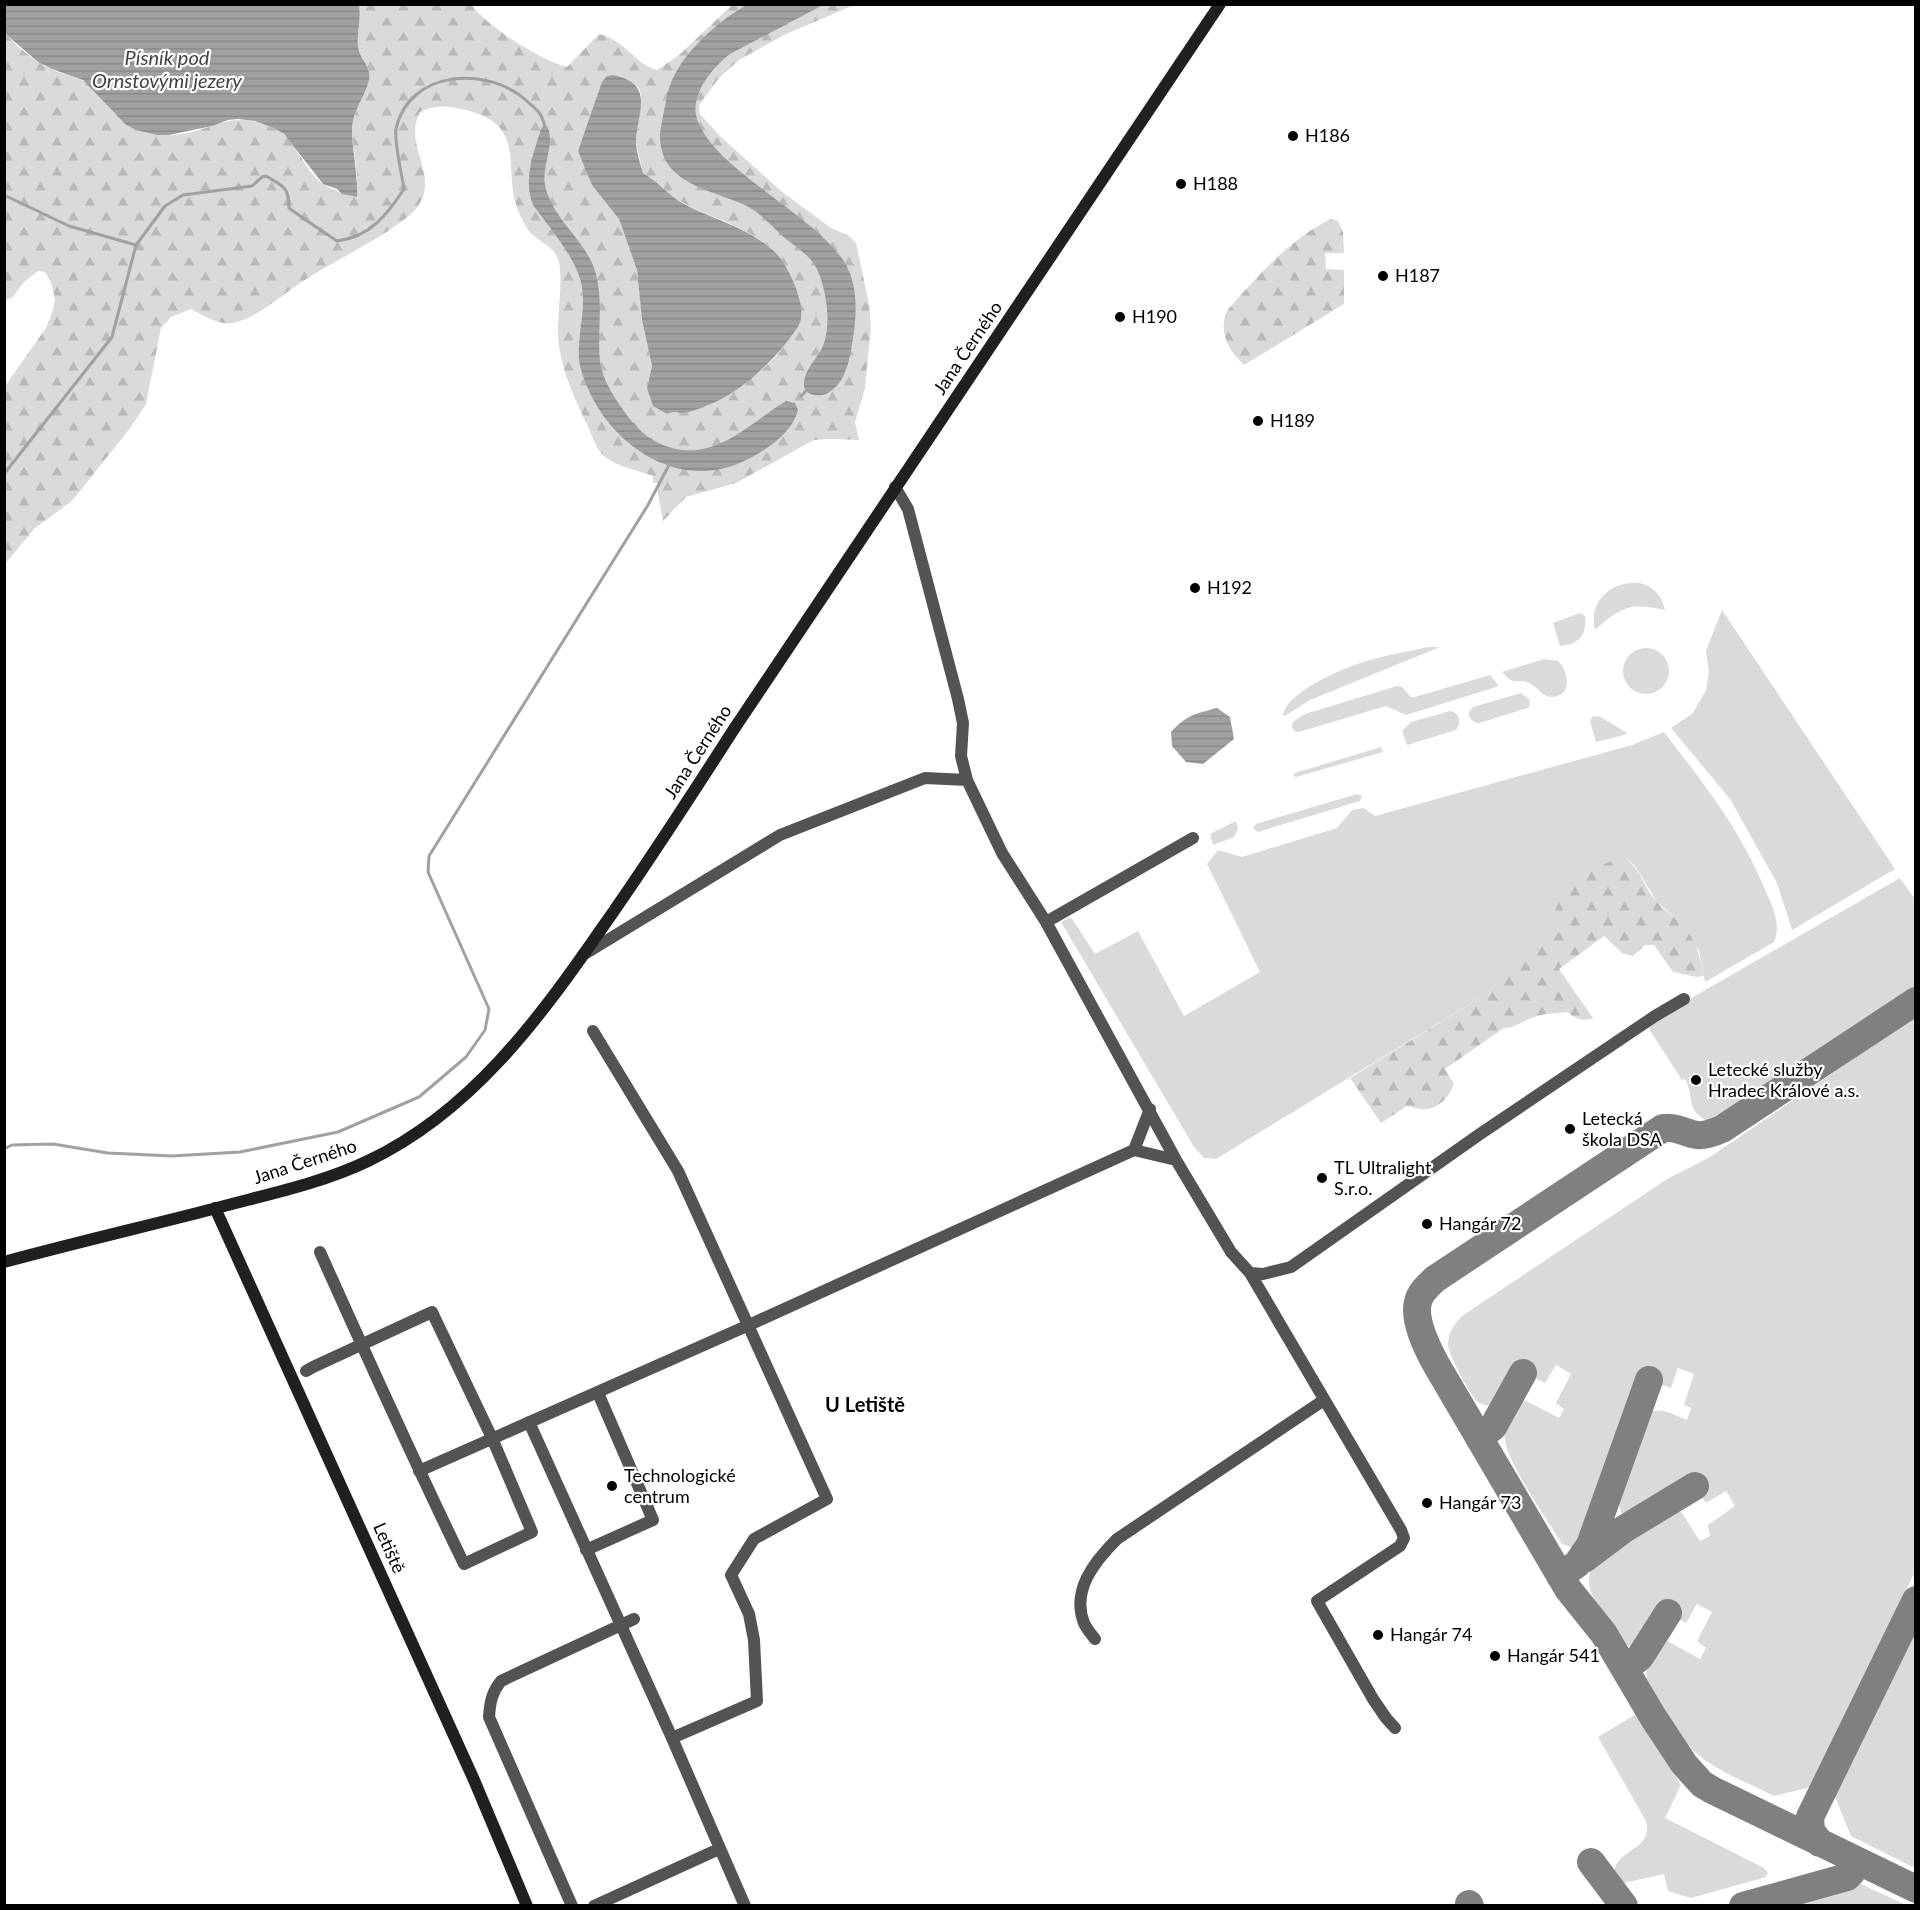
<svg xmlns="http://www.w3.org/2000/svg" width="1920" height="1910" viewBox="0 0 1920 1910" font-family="Lato,sans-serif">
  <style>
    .grass { fill: #dadada }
    .forest { fill: url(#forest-firs); fill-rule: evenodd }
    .water { fill: url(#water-rules) }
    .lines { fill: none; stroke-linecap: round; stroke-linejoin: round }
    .stream { stroke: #a1a1a1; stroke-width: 3 }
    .taxiway { stroke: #808080; stroke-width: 28 }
    .street { stroke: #535353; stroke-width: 12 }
    .secondary { stroke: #202020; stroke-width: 12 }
    .poi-dot { fill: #000; stroke: #fff; stroke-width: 2 }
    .labels { text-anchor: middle; stroke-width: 4.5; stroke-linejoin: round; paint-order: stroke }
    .poi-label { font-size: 18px; fill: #000; stroke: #fff; text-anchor: start }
    .street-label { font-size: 18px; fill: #000; stroke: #fff }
    .water-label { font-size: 20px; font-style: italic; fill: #424242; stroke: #fff }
    .neighbourhood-label { font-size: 20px; font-weight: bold; fill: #000; stroke: #fff }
  </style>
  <defs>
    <pattern id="forest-firs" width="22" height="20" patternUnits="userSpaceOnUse" patternTransform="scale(1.5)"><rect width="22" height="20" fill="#dadada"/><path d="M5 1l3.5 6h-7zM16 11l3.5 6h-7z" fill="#b9b9b9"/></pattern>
    <pattern id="water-rules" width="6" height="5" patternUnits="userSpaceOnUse" patternTransform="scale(1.5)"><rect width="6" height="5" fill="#a1a1a1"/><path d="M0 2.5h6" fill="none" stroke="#898989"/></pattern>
  </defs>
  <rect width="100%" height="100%" fill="#fff"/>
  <!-- grass -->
  <path class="grass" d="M1639,583C1654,586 1662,596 1665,610C1629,602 1621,607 1595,630C1588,601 1611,581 1639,583Z
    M1722,610L1895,869L1792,930L1777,883L1730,799L1671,728L1693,713L1706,690L1709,672L1706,651Z
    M1580,613L1585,616C1587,635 1579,644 1560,646L1553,623Z
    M1428,647H1440L1310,700L1285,716L1283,715C1287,692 1343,668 1364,662C1384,655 1407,652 1428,647Z
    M1623 671a23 23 0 1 1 46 0a23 23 0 1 1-46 0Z
    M1544,659L1558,661C1569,671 1573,697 1551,697C1543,697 1538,688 1531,684C1519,677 1515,688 1502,672Z
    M1490,675L1498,685L1496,687L1406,715L1386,706L1299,732L1294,731L1292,727L1293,722L1305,714L1397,686L1402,687L1411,697H1415Z
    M1521,693L1529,699L1530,706L1528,708L1479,723C1473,723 1468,718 1469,712L1473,707Z
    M1450,711C1460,713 1462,722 1456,730L1407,745L1402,731L1411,722Z
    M1593,716L1601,717L1627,733L1624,735L1596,742L1590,721Z
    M1664,732C1703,783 1738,826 1763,885C1771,903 1782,923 1774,942L1705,982L1699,951L1678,920L1657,902L1635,866L1624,856L1553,915L1559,933L1478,999L1216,1159L1204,1158L1194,1147L1061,922L1071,917L1095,954L1138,931L1184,1016L1260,972L1207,864L1218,850L1242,857L1337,828L1352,810L1364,808L1375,816L1632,745Z
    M1381,747L1383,752L1296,777L1293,775L1295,773Z
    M1357,794L1362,796L1360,801L1258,832L1253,828L1256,824Z
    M1236,821L1238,829L1234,837L1213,845L1210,834Z
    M1900,878L1915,899V986L1718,1119L1709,1122C1684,1110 1695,1096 1685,1079L1682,1080L1649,1029L1653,1020Z
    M1915,1017V1572L1811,1787L1774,1796C1753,1785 1728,1776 1708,1762C1685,1747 1637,1690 1648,1663C1651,1655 1659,1646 1664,1639L1700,1659L1706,1648L1697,1641L1712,1612L1697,1604L1686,1623L1660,1609L1641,1641L1633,1647C1615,1643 1612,1629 1603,1615C1595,1602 1588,1591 1589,1576C1592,1552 1656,1521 1676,1509L1682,1513L1700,1541L1710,1536L1708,1525L1735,1506L1726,1491L1706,1503L1691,1479L1633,1515L1621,1513L1617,1497L1647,1413C1662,1406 1673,1415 1687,1420L1691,1408L1684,1405L1694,1374L1678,1368L1671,1388L1641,1378L1586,1537L1581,1546L1574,1548L1562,1544C1548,1521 1509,1465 1505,1441C1503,1425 1512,1414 1519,1402L1526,1401L1559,1418L1564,1409L1556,1403L1571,1374L1556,1365L1545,1383L1516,1369C1510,1380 1504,1400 1493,1405C1487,1407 1480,1404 1476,1400C1469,1392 1449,1356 1448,1345C1448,1333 1454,1324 1462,1316L1667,1179L1710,1157Z
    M1915,1632V1868L1851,1836L1835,1797Z
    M1636,1714L1681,1785L1665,1818L1764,1868L1768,1873L1766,1877L1691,1898L1668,1891L1664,1874L1619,1884L1614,1878C1614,1875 1614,1871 1615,1868C1622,1848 1653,1849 1646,1821L1598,1737Z
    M1859,1883L1906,1905H1776Z"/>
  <!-- forest -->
  <path class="forest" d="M359,5H472C486,26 541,60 567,67L599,34C625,40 635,64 657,70L679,55L732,5H854L784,35L739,60L719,78L699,105L700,114L721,137L781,191L831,228L849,236L856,243L869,304L871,326L865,388L855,422L859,440C849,440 819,438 812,441L736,483L686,497L663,521L657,488L659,483H653V476C637,470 612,466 600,452C595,445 592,435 588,427C575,398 560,369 558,336C557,317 564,275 558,259C553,246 541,243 532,234C527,230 523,221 520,215C500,172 530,127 469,111C450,106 438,104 420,112C404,142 433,168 423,197C420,204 415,211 410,215C379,240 341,257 308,278C284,292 262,316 233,323C219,326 203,315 191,309L171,317L161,328L146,404L131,427L72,501L35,528L5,564V386L46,328L52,313L55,300L51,282L45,272L38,271L23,283L12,298L5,300L4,32C17,46 33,61 51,69C61,74 75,75 85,82C92,86 95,93 100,98C121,121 137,136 170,135C211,134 227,108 272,127C296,137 302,169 323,184C331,190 347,195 356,197C360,174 352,151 352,128C353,110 365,97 369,80C372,70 362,60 359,50C355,36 362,20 359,5ZM629,80L639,88L641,95L636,143L643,173C659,182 670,197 687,205C720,222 773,234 788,272C794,289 795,309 798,326L777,355L762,370L741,386L707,406L684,413L677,410L667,414L647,388L652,366L642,320L637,270L619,219L578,151L585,132Z
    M1331,219L1338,221L1343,232L1344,253H1325L1326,269L1344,270V304L1244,365C1230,352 1220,336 1225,316C1227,309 1234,303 1239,297C1265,268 1295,236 1331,219Z
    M1624,856C1643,873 1643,886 1657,902C1663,910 1672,914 1679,921C1695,938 1700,954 1704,976L1697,977L1673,972L1654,945H1645L1633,956L1622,953L1604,936L1559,969L1593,1018C1583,1022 1576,1019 1567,1012C1557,1014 1546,1013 1537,1016C1526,1019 1514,1029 1504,1028L1445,1069L1454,1084C1450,1095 1440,1108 1427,1109C1421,1110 1413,1107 1407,1106L1381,1123L1350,1078L1478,999L1558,933L1553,915L1562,895L1597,867Z"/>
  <!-- water -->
  <path class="water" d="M5,4L359,5C362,20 355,36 359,51C362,61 372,69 369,80C365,97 353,110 352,128C352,151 358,174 357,197L342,194L337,189L323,184L284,134L274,128L255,121L238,119L228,120L212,126L169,135H157L136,130L125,124L83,80L52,69L38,62L8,36L5,32Z
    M748,4L823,5L730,54C713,67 692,92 696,115C707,166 815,214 845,263C858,285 857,313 853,338C850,357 847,382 828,393C818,398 802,395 804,382C805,371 814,361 820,352C833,330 827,291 817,269C811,256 796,247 786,239C773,228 760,212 745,205C710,189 659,184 660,134C661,123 664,112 666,101C672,60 714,24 748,4Z
    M613,75C657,84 636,113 636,144C637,154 640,163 643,173C659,182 670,197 686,205C717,221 749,228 775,252C788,265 804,300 801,318C800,326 794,332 790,338C770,365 737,395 706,406C702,408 687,413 684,413C675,413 676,410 667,414L653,406L647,388L652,366L642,320L637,270L619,219L592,185L578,151L602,82L607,76Z
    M545,124C558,137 541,167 545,185C552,219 585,239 595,271C604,300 597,333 600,362C603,382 617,402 629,418C640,432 652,442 669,447C715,462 750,423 786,401L795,403L798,410C792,434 764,452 742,462C683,489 621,452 593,399C587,387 581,374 579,360C577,336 586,311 582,287C578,260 549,227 533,205C523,179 533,155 541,129Z
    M1217,708L1230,717L1234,739L1203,764L1186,762L1172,746L1171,732C1188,714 1195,714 1217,708Z"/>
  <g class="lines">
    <!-- stream -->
    <path class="stream" d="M4,195L69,226L136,245
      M801,396L807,390
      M4,474L112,337L136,245L165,206L183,195L252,186L262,177L266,176C283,186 289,187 289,208C305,220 321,230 337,241C370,237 387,215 404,189C402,176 394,141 396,129C409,69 489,65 528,102C538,111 542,113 545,128
      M4,1149L12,1145L53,1144L108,1153L172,1156L240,1152L338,1132L419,1097L466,1057L485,1030L489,1009L428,872L429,856L648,505L670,463"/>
    <!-- taxiway -->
    <path class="taxiway" d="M1916,1001L1722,1129C1714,1132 1706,1136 1697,1135C1685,1133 1675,1126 1663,1128L1435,1279C1428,1286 1420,1292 1418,1302C1413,1320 1428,1350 1437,1366L1568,1589L1604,1634L1653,1717L1684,1764L1702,1784L1712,1790L1916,1889
      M1479,1438L1493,1427L1523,1373
      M1584,1559L1624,1529L1695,1486
      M1560,1576L1577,1564L1590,1545L1649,1380
      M1625,1669L1640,1657L1668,1613
      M1820,1843L1811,1831L1810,1817L1916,1600
      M1591,1862L1624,1906
      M1469,1904L1470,1906
      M1743,1906L1847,1877L1852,1872L1854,1865L1849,1857"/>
    <!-- street -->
    <path class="street" d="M895,487L908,509L958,699L963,723L961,756L967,780L1002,853L1046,922L1176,1160
      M1046,922L1193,838
      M583,955L780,835L925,778L967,780
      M593,1031L678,1171L827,1499L754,1539L731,1575L749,1614L754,1640L757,1701L672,1738
      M1134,1150L1150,1109
      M1250,1273L1263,1274L1291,1267L1480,1134L1655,1016L1684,999
      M306,1371L313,1367L432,1312L492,1438L532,1532L464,1564C414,1461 367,1357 320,1252
      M529,1422L672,1738L745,1906
      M419,1471L749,1325L1134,1150L1176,1160L1231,1252L1250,1273L1401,1530L1404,1538L1400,1546L1317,1601L1373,1699L1386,1718L1395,1728
      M586,1550L653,1520L598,1393
      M1095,1639C1091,1634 1086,1628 1084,1623C1071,1590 1095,1561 1117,1539L1324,1400
      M572,1906L489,1717C490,1702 492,1692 501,1681L634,1619
      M594,1906L719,1849"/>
    <!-- secondary -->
    <path class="secondary" d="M215,1208L474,1780L527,1906
      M4,1262C74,1243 143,1227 213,1209C264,1195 320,1184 368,1161C471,1112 539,1019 602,928C648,863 691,796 734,729L1220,4"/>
  </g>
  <!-- markers -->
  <g class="poi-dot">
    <circle cx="1293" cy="136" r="6"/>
    <circle cx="1181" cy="184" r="6"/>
    <circle cx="1383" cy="276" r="6"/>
    <circle cx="1120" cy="317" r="6"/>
    <circle cx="1258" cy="421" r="6"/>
    <circle cx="1195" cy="588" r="6"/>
    <circle cx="1696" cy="1080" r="6"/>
    <circle cx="1570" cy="1129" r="6"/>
    <circle cx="1322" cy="1178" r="6"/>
    <circle cx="1427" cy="1224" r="6"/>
    <circle cx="612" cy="1486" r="6"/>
    <circle cx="1427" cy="1503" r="6"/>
    <circle cx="1378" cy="1635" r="6"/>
    <circle cx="1495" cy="1656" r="6"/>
  </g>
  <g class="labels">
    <!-- poi labels -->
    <g class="poi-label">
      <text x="1305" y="142">H186</text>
      <text x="1193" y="190">H188</text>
      <text x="1395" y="282">H187</text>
      <text x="1132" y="323">H190</text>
      <text x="1270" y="427">H189</text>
      <text x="1207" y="594">H192</text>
      <text x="1708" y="1076">Letecké služby<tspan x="1708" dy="21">Hradec Králové a.s.</tspan></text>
      <text x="1582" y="1125">Letecká<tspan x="1582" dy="21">škola DSA</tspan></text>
      <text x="1334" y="1174">TL Ultralight<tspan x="1334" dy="21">S.r.o.</tspan></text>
      <text x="1439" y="1230">Hangár 72</text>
      <text x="624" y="1482">Technologické<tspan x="624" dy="21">centrum</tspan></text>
      <text x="1439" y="1509">Hangár 73</text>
      <text x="1390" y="1641">Hangár 74</text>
      <text x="1507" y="1662">Hangár 541</text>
    </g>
    <!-- street labels -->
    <g class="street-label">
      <text transform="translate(968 348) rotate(-56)" y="6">Jana Černého</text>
      <text transform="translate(698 752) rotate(-57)" y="6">Jana Černého</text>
      <text transform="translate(305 1162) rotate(-18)" y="6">Jana Černého</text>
      <text transform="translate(389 1548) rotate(66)" y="6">Letiště</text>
    </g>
    <!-- water labels -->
    <g class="water-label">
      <text x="167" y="65">Písník pod<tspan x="167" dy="23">Ornstovými jezery</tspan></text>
    </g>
    <!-- neighbourhood labels -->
    <g class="neighbourhood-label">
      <text x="865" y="1412">U Letiště</text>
    </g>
  </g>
  <!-- border -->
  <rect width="1920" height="1910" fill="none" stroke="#000000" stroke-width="12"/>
</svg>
